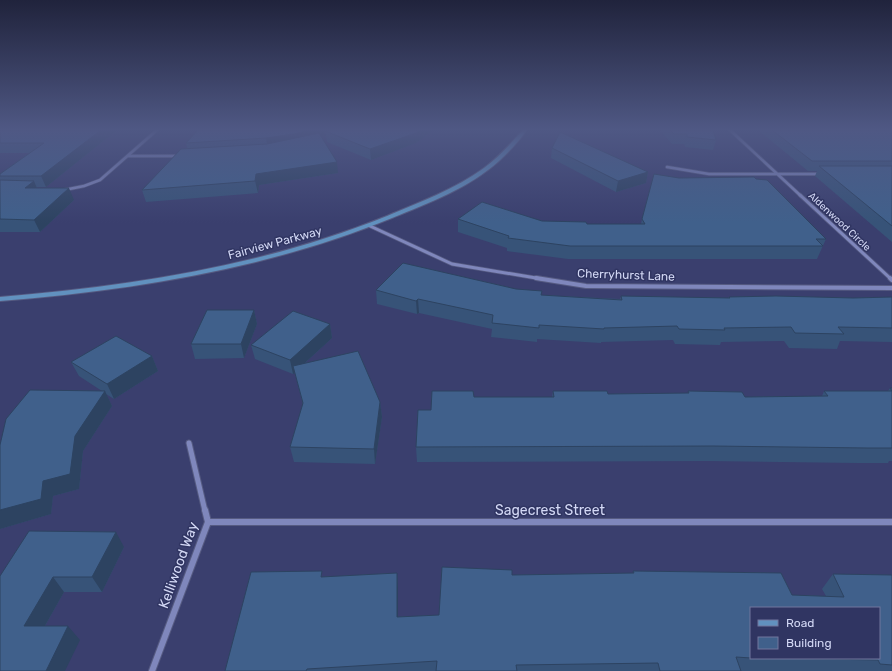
<svg xmlns="http://www.w3.org/2000/svg" width="892" height="671" viewBox="0 0 892 671" font-family="Rubik,sans-serif">
  <style>
    .lines { fill: none; stroke-linecap: round; stroke-linejoin: round }
    .street-far4-casing { stroke: #565b82; stroke-width: 4 }
    .street-far3-casing { stroke: #565b82; stroke-width: 4.5 }
    .street-far2-casing { stroke: #565b82; stroke-width: 6 }
    .street-far1-casing { stroke: #565b82; stroke-width: 7 }
    .street-casing { stroke: #565b82; stroke-width: 8 }
    .secondary-casing { stroke: #565b82; stroke-width: 2 }
    .street-far4 { stroke: #7f87bc; stroke-width: 2.5 }
    .street-far3 { stroke: #7f87bc; stroke-width: 3 }
    .street-far2 { stroke: #7f87bc; stroke-width: 4 }
    .street-far1 { stroke: #7f87bc; stroke-width: 5 }
    .street { stroke: #7f87bc; stroke-width: 6 }
    .secondary { fill: #6191bf; fill-rule: evenodd }
    .wall { fill: #375378 }
    .shaded-wall { fill: #2d4361 }
    .building { fill: #40608b; stroke: #2d4361 }
    .labels { text-anchor: middle; stroke-width: 3; stroke-linejoin: round; paint-order: stroke }
    .far-street-label { font-size: 10px; fill: #d3d8f5; stroke: #303562 }
    .street-label { font-size: 12px; fill: #d3d8f5; stroke: #303562 }
    .near-street-label { font-size: 14px; fill: #d3d8f5; stroke: #303562 }
  </style>
  <rect width="100%" height="100%" fill="#3a3f6e"/>
  <g class="lines">
    <!-- street-far4 casing -->
    <g class="street-far4-casing">
      <path id="street-far4" d="M730,130L801,196
        M128,156H179
        M667,167L709,174H820
        M64,190L84,186L100,180L157,130"/>
    </g>
    <!-- street-far3 casing -->
    <g class="street-far3-casing">
      <path id="street-far3" d="M800,195L891,279
        M370,226L452,264L542,279"/>
    </g>
    <!-- street-far2 casing -->
    <g class="street-far2-casing">
      <path id="street-far2" d="M536,278L586,286L892,288
        M890,278L892,280"/>
    </g>
    <!-- street-far1 casing -->
    <g class="street-far1-casing">
      <path id="street-far1" d="M189,443L205,511"/>
    </g>
    <!-- street casing -->
    <g class="street-casing">
      <path id="street" d="M208,522H892
        M152,671L208,522L205,510"/>
    </g>
    <!-- secondary casing -->
    <g class="secondary-casing">
      <path id="secondary" d="M523,130H527C519,141 509,152 499,161C469,188 429,203 392,218C267,269 134,290 0,301V297C132,286 263,266 387,216C420,202 455,189 484,168C499,157 511,143 523,130Z"/>
    </g>
    <!-- street-far4 -->
    <use href="#street-far4" class="street-far4"/>
    <!-- street-far3 -->
    <use href="#street-far3" class="street-far3"/>
    <!-- street-far2 -->
    <use href="#street-far2" class="street-far2"/>
    <!-- street-far1 -->
    <use href="#street-far1" class="street-far1"/>
    <!-- street -->
    <use href="#street" class="street"/>
    <!-- secondary -->
    <use href="#secondary" class="secondary"/>
  </g>
  <!-- wall -->
  <path class="wall" d="M0,130H117L46,187H37V188L74,200L40,232H0V174L29,153H0Z
    M198,130H433L416,143L371,160L327,142L326,135L321,137L338,173L259,185L258,193L146,202L142,190L187,148L186,143Z
    M660,130H713L716,140L713,150L685,147L684,144H672Z
    M758,130H892V242L815,176L817,171H808Z
    M552,148L648,172L646,183L616,192L551,158Z
    M756,179L826,239L817,259H568L507,251V248L458,232V219L542,221L587,224H641L642,219Z
    M376,290L541,295L620,299L621,296L728,298L729,297L853,298L892,297V342L840,341L837,349L789,348L784,341L721,342L720,345L675,344L673,340L601,342V343L537,339V342L491,337L492,329L419,313L417,314L377,304Z
    M254,310L257,324L244,358L195,359L191,344Z
    M330,324L332,338L305,363L380,402L382,417L375,464L294,462L290,447L303,405L295,373L293,374L255,359L251,345Z
    M152,356L158,371L114,399L106,394L112,406L83,451L79,489L53,496L51,514L0,529V445L102,391L79,376L71,362Z
    M890,388H892V461H889L888,463H857L707,461L417,462L416,447L431,410L474,397H552L553,391L608,394L688,393V391L745,397L822,396L824,391H888Z
    M29,531L124,547L102,592H64L45,626L80,640L0,671Z
    M633,571L792,595L826,596L822,589L833,574L892,575V671H225L324,577L397,573L398,588V617L439,615L512,575L633,573Z"/>
  <!-- shaded-wall -->
  <path class="shaded-wall" d="M101,130H117L46,187L41,176Z
    M309,130H346L325,131L326,135L296,144L268,149L266,138Z
    M420,130H433L416,143L371,160L370,149Z
    M337,162L338,173L259,185L258,193L255,181L256,174Z
    M648,172L646,183L616,192L618,181Z
    M34,181L39,193L25,188Z
    M69,188L74,200L40,232L34,220Z
    M418,299L419,313L417,314L416,301Z
    M254,310L257,324L244,358L241,344Z
    M330,324L332,338L295,372L293,366L295,373L293,374L290,360Z
    M152,356L158,371L114,399L107,384Z
    M105,391L112,406L83,451L79,489L53,496L51,514L0,529V510L43,481Z
    M380,402L382,417L375,464L374,449Z
    M116,532L124,547L102,592L92,577Z
    M397,573L398,588V631L397,617Z
    M53,577L64,592L37,640L24,626Z
    M68,626L80,640L65,671H46Z"/>
  <!-- building -->
  <path class="building" d="M0,130H101L41,176H0V174L44,143H0Z
    M198,130H309L294,134L266,138L186,143Z
    M331,130H420L416,133L370,149L325,131Z
    M670,130H713L716,140L687,137V134H674Z
    M772,130H892V161H812Z
    M560,132L648,172L618,181L552,148Z
    M319,133L337,162L256,174L255,181L142,190L181,149L267,144Z
    M819,166H892V226Z
    M654,174L679,178L754,177L756,179L767,180L826,239H816L823,246H570L508,238L509,236L458,219L482,202L542,221L586,222L587,224H645L642,219Z
    M0,180L34,181L25,188H69L34,220L0,219Z
    M403,263L516,289L542,291L541,295L622,300L621,296L730,298L729,297L776,296L853,298L892,297V328L838,327L844,334L795,333L791,327L724,328L725,330L679,329L677,326L604,328V329L539,325V328L492,323L493,315L418,299L416,301L376,290Z
    M207,310H254L241,344H191Z
    M293,311L330,324L290,360L251,345Z
    M116,336L152,356L107,384L71,362Z
    M358,351L380,402L374,449L290,447L303,403L293,366Z
    M890,388H892V448H867L713,446L416,447L418,410H431L432,391H473L474,397H554L553,391H607L608,394L689,393L688,391L742,392L745,397L828,396L824,391H892Z
    M30,390L105,391L75,436L70,474L43,481L41,499L0,510V445L6,419Z
    M29,531L116,532L92,577H53L24,626H68L46,671H0V576Z
    M442,567L512,570V575L634,573L633,571L781,573L792,595L844,597L833,574L892,575V665L880,664L878,660L769,658H879V608H751V658L736,657L741,671H660L658,663L516,665L517,671H436L437,661L307,669L306,671H225L251,572L322,571L321,577L397,573V617L439,615Z"/>
  <!-- sky -->
  <linearGradient id="sky" x2="0" y2="1"><stop stop-color="#20233c"/><stop offset="0.58" stop-color="#4f5884"/><stop offset="1" stop-color="#4f5884" stop-opacity="0"/></linearGradient>
  <rect width="892" height="223" fill="url(#sky)"/>
  <g class="labels">
    <!-- far-street labels -->
    <g class="far-street-label">
      <text transform="translate(840 221) rotate(43)" y="4">Aldenwood Circle</text>
    </g>
    <!-- street labels -->
    <g class="street-label">
      <text transform="translate(275 243) rotate(-15)" y="4">Fairview Parkway</text>
      <text transform="translate(626 275) rotate(2)" y="4">Cherryhurst Lane</text>
    </g>
    <!-- near-street labels -->
    <g class="near-street-label">
      <text x="550" y="515">Sagecrest Street</text>
      <text transform="translate(178 565) rotate(-70)" y="5">Kelliwood Way</text>
    </g>
  </g>
  <!-- legend -->
  <rect x="750" y="607" width="130" height="52" fill="#303562" stroke="#71769d"/>
  <rect x="758" y="620" width="20" height="6" fill="#6191bf" stroke="#71769d"/>
  <text x="786" y="627" font-size="12" fill="#d3d8f5">Road</text>
  <rect x="758" y="637" width="20" height="12" fill="#40608b" stroke="#71769d"/>
  <text x="786" y="647" font-size="12" fill="#d3d8f5">Building</text>
</svg>
